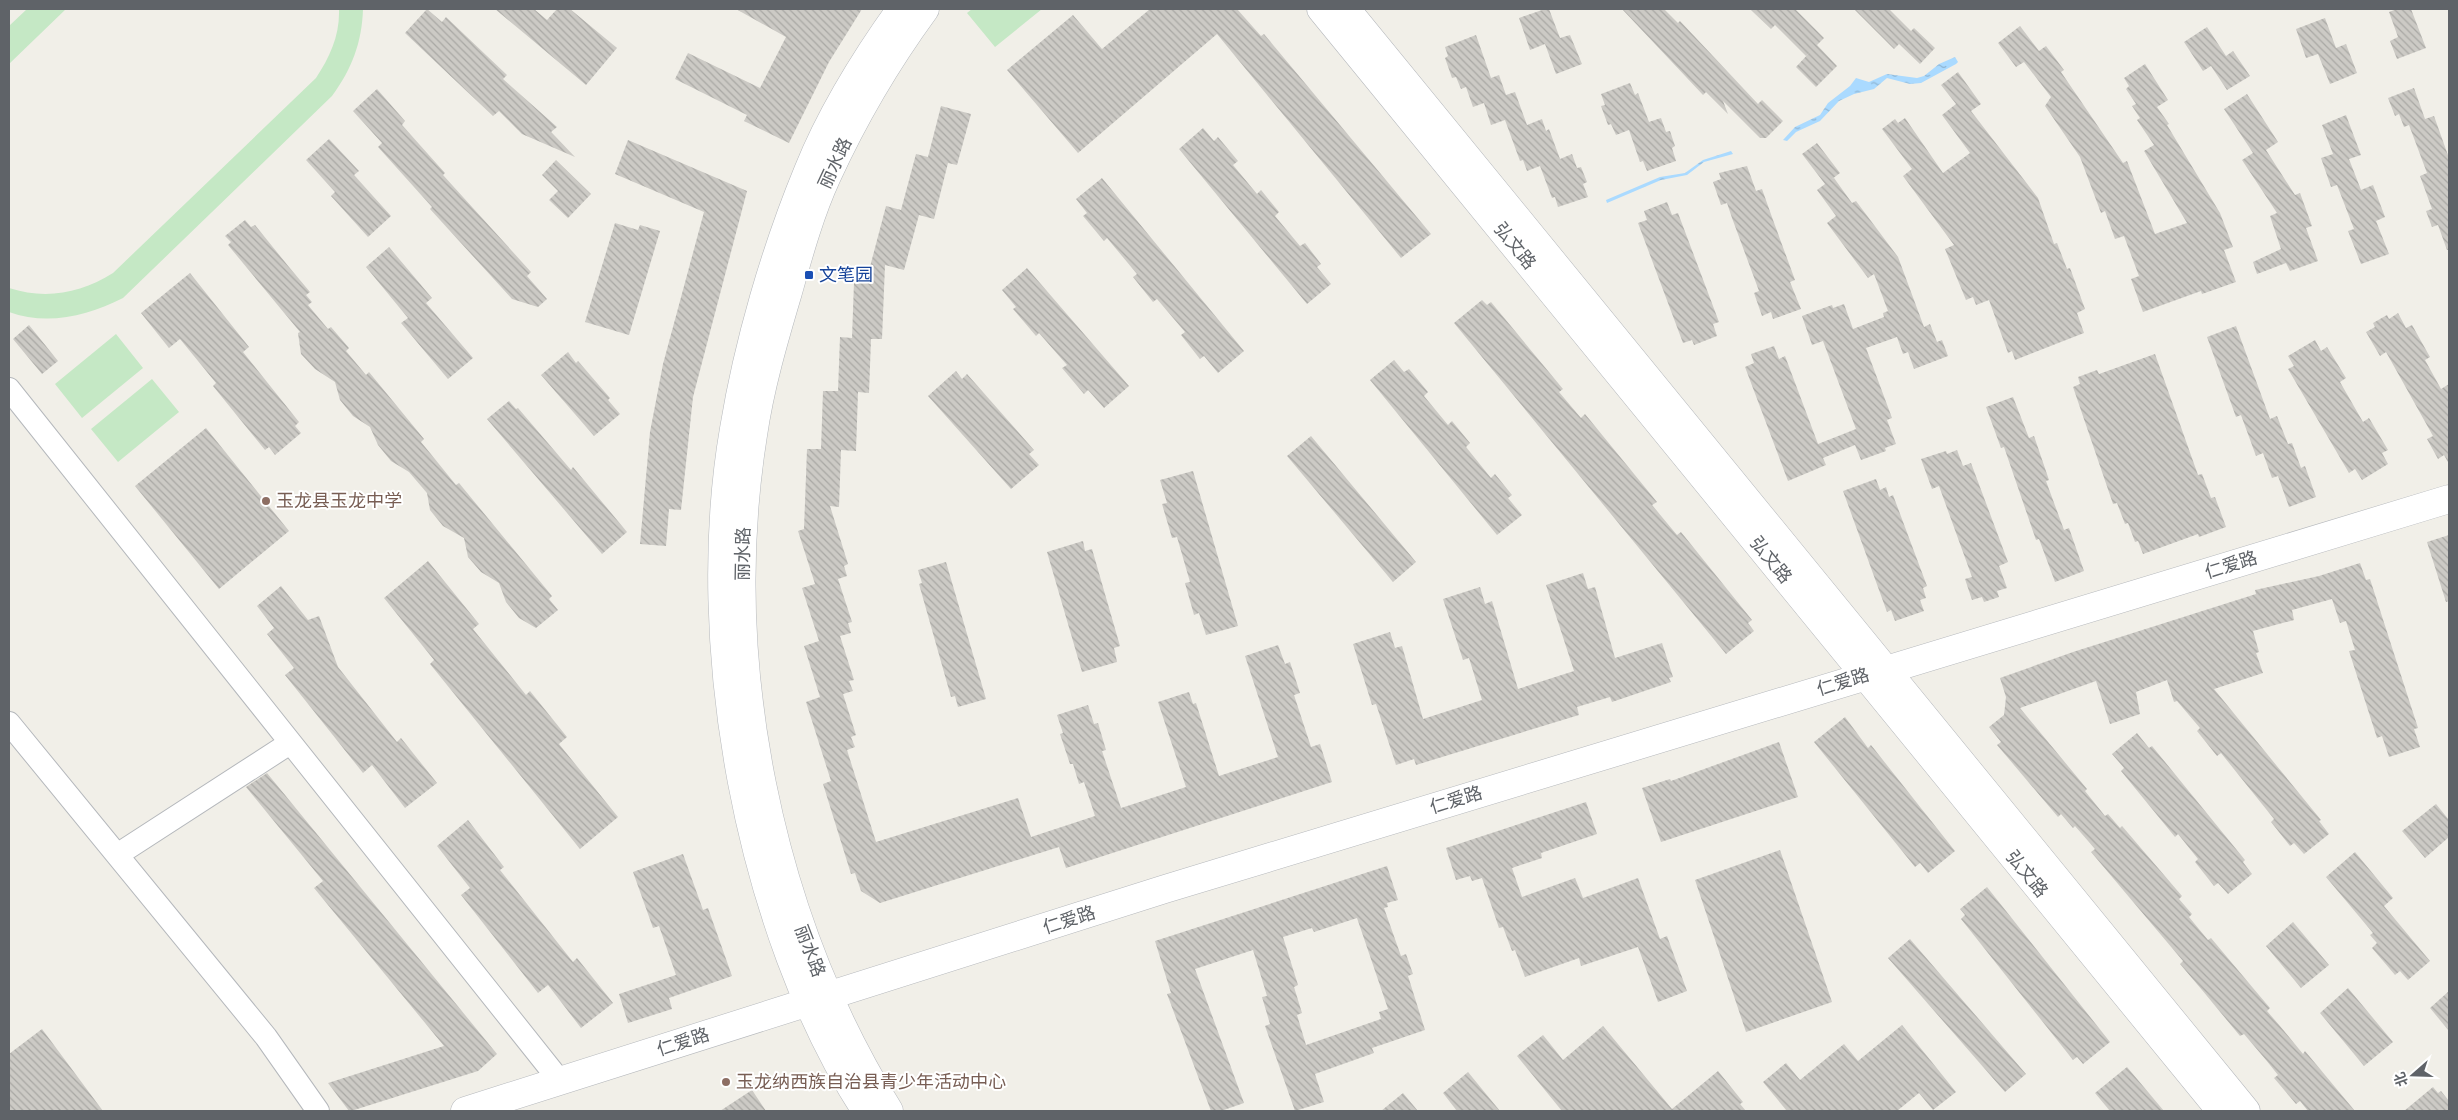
<svg xmlns="http://www.w3.org/2000/svg" width="2458" height="1120" viewBox="0 0 2458 1120" font-family="Montserrat,'Noto Sans SC',sans-serif">
  <style>
    .pitch { fill: #c5e8c5 }
    .water { fill: url(#water-ripples) }
    .building { fill: url(#building-back-hatch); fill-rule: evenodd }
    .lines { fill: none; stroke-linecap: round; stroke-linejoin: round }
    .minor-casing { stroke: #b5b8bc; stroke-width: 24 }
    .tertiary-casing { stroke: #b5b8bc; stroke-width: 29 }
    .minor { stroke: #fff; stroke-width: 22 }
    .tertiary { stroke: #fff; stroke-width: 28 }
    .transit-dot { fill: #1a4fb4; stroke: #fff; stroke-width: 2 }
    .education-dot { fill: #8d6e63; stroke: #fff; stroke-width: 2 }
    .labels { text-anchor: middle; stroke-width: 4; stroke-linejoin: round; paint-order: stroke }
    .street-label { font-size: 18px; fill: #5f6368; stroke: #fff }
    .transit-label { font-size: 18px; fill: #164399; stroke: #fff; text-anchor: start }
    .education-label { font-size: 18px; fill: #785e54; stroke: #fff; text-anchor: start }
  </style>
  <defs>
    <pattern id="water-ripples" width="26" height="14" patternUnits="userSpaceOnUse" patternTransform="scale(1.25)"><rect width="26" height="14" fill="#aadaff"/><path d="M2 4q2-2 4 0t4 0M15 11q2-2 4 0t4 0" fill="none" stroke="#8eb4d2"/></pattern>
    <pattern id="building-back-hatch" width="6" height="6" patternUnits="userSpaceOnUse" patternTransform="scale(1.25)"><rect width="6" height="6" fill="#cccac5"/><path d="M-1 5l2 2M0 0l6 6M5-1l2 2" fill="none" stroke="#a9a8a4"/></pattern>
  </defs>
  <rect width="100%" height="100%" fill="#f1efe8"/>
  <!-- pitch -->
  <path class="pitch" d="M27,9H66L9,64V26Z
    M339,9H363C362,42 352,69 332,96L123,298C88,316 47,326 9,312V288C46,300 81,293 113,273L316,78C330,57 340,35 339,9Z
    M972,9H1042L995,47L967,13Z
    M116,334L143,368L82,418L55,384Z
    M152,379L179,412L118,462L91,429Z"/>
  <!-- water -->
  <path class="water" d="M1955,57L1958,62L1956,64L1921,83L1910,84L1887,78L1874,89L1854,94L1839,101L1820,121L1796,132L1787,141L1783,140L1795,127L1820,115L1828,103L1850,86L1856,78L1869,82L1887,74L1917,78L1924,76L1939,64Z
    M1731,151L1733,154L1704,162L1687,175L1661,180L1607,203L1606,200L1660,177L1685,173L1703,160Z"/>
  <!-- building -->
  <path class="building" d="M427,9L442,22L446,17L507,75L503,79L557,127L551,132L575,157L522,134L499,111L493,116L405,33Z
    M495,9H534L547,20L557,9H570L617,48L586,85Z
    M736,9H862L829,62L789,143L744,121L747,115L675,79L688,53L760,88L786,37Z
    M1150,9H1237L1261,36L1264,34L1431,234L1401,258L1217,34L1078,153L1007,70L1073,15L1102,49Z
    M1545,9H1549L1560,38L1570,35L1582,64L1556,74L1545,44L1530,50L1519,18Z
    M1622,9H1664L1678,23L1680,21L1758,104L1762,100L1783,121L1766,138H1760L1723,101L1728,114L1706,92L1703,95Z
    M1750,9H1795L1824,38L1817,45L1837,66L1816,87L1796,67L1810,52L1806,56L1775,25L1771,29Z
    M1854,9H1889L1911,31L1914,28L1935,48L1920,64L1899,44L1894,49Z
    M2397,9H2411L2426,48L2397,59L2390,41L2398,37L2389,12Z
    M2325,18L2336,48L2346,44L2357,73L2330,84L2318,54L2306,58L2296,29Z
    M2020,26L2039,51L2046,46L2064,70L2061,72L2123,163L2127,161L2155,234L2187,223L2144,151L2154,145L2137,120L2140,118L2132,106L2136,104L2126,89L2129,86L2124,78L2145,64L2168,100L2157,107L2169,124L2167,125L2220,213L2233,247L2224,250L2236,282L2202,294L2201,291L2143,312L2131,279L2139,276L2124,236L2115,239L2105,211L2101,213L2080,157L2045,106L2051,97L2024,62L2016,67L1998,43Z
    M2207,27L2226,56L2233,51L2250,76L2227,90L2211,66L2203,71L2184,42Z
    M1476,35L1491,78L1499,75L1506,95L1515,92L1527,125L1542,119L1546,131L1549,129L1560,159L1572,154L1577,168L1581,167L1587,182L1583,184L1588,197L1558,207L1555,197L1552,198L1540,166L1527,171L1523,160L1520,161L1505,120L1491,125L1484,103L1473,107L1466,87L1461,89L1456,77L1452,78L1445,58L1448,56L1445,47Z
    M1958,72L1981,104L1971,111L2038,198L2054,244L2057,243L2067,269L2070,268L2085,309L2077,313L2084,333L2015,360L2012,351L2008,353L1989,300L1976,305L1973,297L1966,300L1945,249L1954,245L1903,176L1912,169L1882,129L1895,119L1898,123L1905,118L1943,173L1970,153L1942,115L1956,104L1941,85Z
    M1630,83L1635,95L1638,93L1649,122L1661,118L1666,132L1670,131L1675,146L1672,148L1676,161L1647,171L1643,161L1640,162L1629,130L1616,135L1611,124L1608,125L1601,106L1605,105L1601,94Z
    M2414,88L2425,119L2434,116L2449,158V250H2447L2438,225L2432,227L2426,211L2432,209L2420,176L2427,173L2409,125L2404,127L2399,114L2395,116L2388,98Z
    M377,89L405,121L402,125L445,173L443,175L531,272L527,276L547,299L538,307L512,299L430,209L432,207L378,147L382,143L353,111Z
    M2247,94L2278,142L2266,150L2295,195L2300,193L2312,226L2306,228L2318,261L2290,271L2286,263L2257,274L2253,262L2281,249L2270,216L2277,213L2242,160L2253,153L2224,109Z
    M941,106L971,114L957,165L948,163L934,219L919,215L904,270L885,265L882,339H871L869,393L858,392L856,451L841,450L839,507L830,506L848,564L844,566L847,576L838,579L852,622L848,623L851,633L840,636L854,680L849,681L853,691L843,694L856,735L851,737L855,747L847,750L876,842L1018,798L1031,837L1095,816L1084,782L1079,784L1073,764H1070L1060,734L1063,733L1057,715L1088,705L1094,724L1098,723L1106,750L1102,751L1121,808L1186,787L1158,702L1189,692L1193,704L1196,703L1219,776L1278,757L1245,656L1278,645L1285,664L1290,662L1300,693L1294,695L1311,747L1320,744L1332,782L1066,868L1059,847L880,903L861,891L855,873L851,874L823,784L831,781L806,702L820,697L804,646L819,641L802,588L815,584L798,531L804,529L807,449H821L823,391H838L840,337L852,338L854,282H866L886,206L901,210L916,154L928,157Z
    M2346,115L2361,155L2349,159L2361,190L2373,185L2385,217L2376,221L2389,254L2361,264L2348,231L2354,229L2337,185L2331,187L2321,158L2333,154L2322,125Z
    M1203,128L1214,141L1218,137L1238,161L1233,165L1257,194L1261,190L1279,212L1275,216L1300,246L1305,243L1321,264L1317,267L1331,284L1307,304L1179,149Z
    M329,139L359,171L354,175L391,216L368,237L331,196L335,192L306,160Z
    M628,140L747,191L693,397L681,510L669,509L666,546L640,544L650,432L663,364L704,212L615,174Z
    M1817,143L1840,173L1832,179L1834,178L1852,203L1856,201L1898,257L1924,327L1930,324L1937,342L1942,340L1948,356L1914,369L1908,352L1903,354L1897,337L1866,348L1892,418L1887,420L1896,444L1885,448L1886,451L1861,460L1855,445L1823,458L1826,465L1788,481L1745,367L1754,363L1751,354L1774,346L1779,359L1785,356L1818,444L1856,429L1823,341L1812,345L1802,316L1832,305L1833,308L1844,304L1853,329L1884,317L1883,313L1888,311L1874,274L1868,278L1827,223L1836,216L1817,190L1825,184L1802,154Z
    M556,160L591,194L568,218L549,200L558,191L542,175Z
    M1747,166L1756,191L1762,189L1773,220L1795,280L1790,282L1801,309L1773,319L1771,312L1762,316L1754,293L1759,291L1732,218L1727,203L1721,205L1713,182L1721,179L1719,173Z
    M1102,178L1244,351L1218,373L1204,356L1200,359L1181,335L1185,332L1157,299L1153,302L1133,277L1137,274L1107,238L1104,241L1083,216L1087,213L1076,199Z
    M1667,202L1672,215L1678,213L1719,322L1713,324L1717,336L1694,345L1692,340L1683,343L1638,223L1647,220L1644,211Z
    M245,220L251,227L255,225L289,267L310,292L306,295L312,302L308,305L328,329L331,327L349,348L346,351L366,375L369,372L424,439L421,442L430,453L456,485L459,483L552,596L549,599L558,610L536,628L519,618L506,602L499,583L481,572L468,557L464,538L443,526L430,510L427,493L409,472L391,461L378,445L370,427L353,416L340,400L335,382L315,369L301,354L298,333L300,332L228,245L231,242L225,236Z
    M615,223L638,230L640,225L660,231L629,335L585,322Z
    M389,247L432,298L426,303L473,358L448,379L401,323L408,318L366,267Z
    M1027,268L1129,386L1104,408L1088,390L1084,394L1062,368L1067,365L1039,333L1036,336L1013,309L1016,307L1002,290Z
    M190,273L249,347L243,352L299,422L295,426L301,433L275,455L269,447L265,450L213,386L216,383L180,339L169,348L141,313Z
    M1482,300L1487,305L1491,302L1563,389L1559,392L1581,418L1585,414L1657,502L1652,505L1677,535L1681,532L1752,620L1748,623L1754,631L1726,654L1454,323Z
    M2398,313L2406,328L2412,325L2430,357L2425,360L2441,389L2449,384V464L2444,455L2438,459L2427,439L2433,436L2386,352L2380,356L2366,332L2375,327L2373,323L2387,315L2389,319Z
    M29,325L58,361L42,374L13,339Z
    M2236,326L2270,419L2277,416L2288,444L2292,443L2301,468L2305,466L2316,497L2289,507L2278,476L2272,478L2263,453L2256,456L2241,415L2236,417L2207,337Z
    M2315,340L2321,351L2327,347L2346,378L2340,382L2363,422L2369,418L2388,450L2382,453L2388,464L2362,480L2355,469L2349,473L2288,369L2294,366L2288,356Z
    M568,352L576,363L578,361L610,398L608,400L620,414L594,436L541,375Z
    M2155,354L2198,475L2202,474L2211,498L2215,497L2226,527L2199,537L2198,534L2143,554L2138,541L2135,542L2128,523L2125,524L2117,503L2113,504L2073,387L2080,384L2078,377L2097,370L2099,374Z
    M1394,360L1404,372L1409,369L1428,392L1424,396L1448,425L1452,421L1470,443L1466,447L1491,478L1495,474L1512,495L1508,498L1522,515L1497,535L1370,380Z
    M956,371L962,379L967,374L1034,450L1029,454L1039,465L1011,489L928,396Z
    M2013,397L2029,438L2034,436L2049,480L2046,481L2064,530L2069,528L2084,571L2055,582L2039,539L2036,540L2004,447L2001,448L1986,407Z
    M509,401L516,409L518,408L571,470L573,467L627,532L602,554L487,419Z
    M206,428L289,531L219,589L135,486Z
    M1311,436L1416,562L1393,582L1287,456Z
    M1957,450L1963,466L1971,463L2008,562L1999,566L2007,588L1997,591L1999,597L1984,602L1982,597L1972,600L1965,579L1972,577L1939,486L1932,489L1921,459L1946,451L1947,454Z
    M1193,471L1238,626L1206,635L1199,613L1194,615L1185,583L1190,582L1177,537L1172,538L1162,504L1167,503L1160,480Z
    M1876,479L1880,490L1886,487L1889,497L1893,495L1927,586L1923,588L1926,598L1920,600L1924,611L1895,621L1891,610L1887,612L1843,491Z
    M2449,535V601L2446,602L2427,542Z
    M1083,541L1085,551L1092,549L1120,646L1114,648L1117,662L1082,672L1047,552Z
    M428,561L479,624L473,629L526,695L530,691L567,737L559,744L618,817L580,849L430,664L434,660L384,598Z
    M946,562L986,699L958,707L955,696L951,697L919,584L922,583L918,570Z
    M2360,563L2366,580L2370,579L2388,635L2418,728L2414,729L2420,747L2389,757L2382,736L2377,738L2349,651L2355,650L2346,621L2340,623L2332,599L2292,610L2294,620L2253,631L2259,652L2256,653L2263,673L2214,689L2321,820L2319,821L2329,834L2304,854L2294,843L2290,846L2271,822L2274,819L2221,753L2217,756L2197,731L2200,728L2177,701L2174,702L2167,680L2136,692L2140,714L2110,724L2096,681L2020,708L2087,789L2085,791L2105,816L2108,814L2120,828L2122,826L2182,896L2179,899L2192,914L2189,917L2208,940L2211,938L2253,988L2270,1008L2267,1011L2280,1026L2303,1054L2305,1051L2355,1111H2308L2300,1101L2296,1104L2274,1078L2278,1075L2266,1060L2244,1034L2240,1036L2202,990L2180,964L2183,961L2091,852L2095,849L2075,826L2073,828L2061,814L2058,817L1997,745L2001,742L1989,727L2004,715L2006,697L2000,678L2073,652L2256,594L2255,590L2319,576Z
    M1583,573L1588,589L1595,587L1615,658L1662,643L1673,677L1669,678L1671,682L1612,702L1610,697L1577,707L1579,715L1416,765L1414,759L1396,765L1376,704L1372,705L1353,644L1390,632L1395,648L1402,646L1423,719L1482,700L1469,658L1463,660L1443,599L1480,587L1485,604L1492,601L1518,689L1574,671L1546,585Z
    M281,586L308,620L319,616L338,667L397,742L401,738L437,783L405,808L372,765L363,773L285,675L294,668L267,634L274,628L257,606Z
    M1845,717L1868,748L1871,745L1955,851L1928,873L1920,863L1915,867L1814,742Z
    M2137,733L2149,748L2152,746L2245,860L2243,862L2252,874L2228,894L2218,883L2214,886L2195,862L2198,859L2178,834L2175,837L2121,771L2124,768L2112,754Z
    M1779,742L1798,797L1661,842L1642,788L1670,779L1671,781Z
    M267,773L497,1054L478,1071L351,1111H349L328,1083L444,1046L314,888L323,881L246,787Z
    M1586,802L1597,834L1541,853L1542,858L1512,868L1522,897L1575,878L1583,898L1638,878L1660,939L1667,936L1687,991L1658,1002L1638,947L1581,966L1579,958L1525,977L1515,950L1512,951L1503,927L1499,928L1482,878L1472,881L1470,876L1456,880L1446,848Z
    M2436,804L2449,820V837L2425,858L2402,831Z
    M468,820L504,867L500,870L573,962L577,958L613,1003L581,1028L548,985L538,993L461,895L470,888L437,846Z
    M1780,850L1832,1002L1746,1032L1695,880Z
    M2355,852L2393,898L2384,906L2430,961L2408,980L2400,971L2395,975L2372,948L2377,943L2370,935L2373,933L2326,877Z
    M683,854L703,910L708,908L732,976L669,998L672,1009L628,1023L619,994L676,975L659,926L653,928L633,872Z
    M1387,866L1398,900L1387,903L1388,907L1384,908L1401,956L1406,954L1413,974L1408,976L1425,1030L1372,1048L1374,1053L1315,1074L1324,1102L1295,1111L1265,1026L1270,1024L1262,997L1267,996L1253,950L1195,969L1244,1103L1221,1111H1211L1167,994L1171,993L1155,941ZM1357,918L1388,1009L1379,1012L1381,1019L1306,1045L1297,1015L1302,1013L1294,987L1298,985L1283,937L1312,928L1314,932Z
    M1987,887L2110,1042L2083,1064L2077,1057L2073,1060L1961,919L1965,915L1960,909Z
    M2293,922L2329,965L2301,988L2266,946Z
    M1910,939L2026,1074L2005,1092L1888,958Z
    M2348,988L2393,1042L2364,1066L2320,1013Z
    M2449,991V1031L2430,1008Z
    M1902,1025L1956,1092L1933,1110L1919,1093L1897,1111H1787L1763,1082L1786,1063L1800,1080L1844,1044L1858,1061Z
    M1603,1026L1672,1109L1718,1071L1743,1102L1740,1104L1746,1111H1562L1517,1056L1543,1035L1563,1060Z
    M42,1029L103,1111H9V1054Z
    M2127,1067L2164,1111H2110L2095,1093Z
    M1468,1072L1500,1111H1457L1443,1093Z
    M2433,1087L2438,1093L2441,1091L2449,1101V1111H2404Z
    M752,1090L766,1111H720Z
    M1403,1093L1418,1111H1381Z"/>
  <g class="lines">
    <!-- minor casing -->
    <g class="minor-casing">
      <path id="minor" d="M9,389L560,1081
        M9,723L266,1037L318,1111
        M117,855L290,743"/>
    </g>
    <!-- tertiary casing -->
    <g class="tertiary-casing">
      <path id="tertiary" d="M1321,9L2221,1111
        M1346,9L2246,1111
        M465,1111L1165,889L2449,499
        M866,1111C748,929 697,642 734,429C748,344 775,251 808,171C831,114 865,59 901,9
        M889,1111C768,916 717,661 753,435C760,387 774,339 788,292C799,253 810,213 827,176C854,117 887,61 925,9"/>
    </g>
    <!-- minor -->
    <use href="#minor" class="minor"/>
    <!-- tertiary -->
    <use href="#tertiary" class="tertiary"/>
  </g>
  <!-- markers -->
  <rect class="transit-dot" x="804" y="270" width="10" height="10" rx="2.5"/>
  <g class="education-dot">
    <circle cx="266" cy="501" r="5"/>
    <circle cx="726" cy="1082" r="5"/>
  </g>
  <g class="labels">
    <!-- street labels -->
    <g class="street-label">
      <text transform="translate(835 163) rotate(-65)" y="6">丽水路</text>
      <text transform="translate(1515 246) rotate(51)" y="6">弘文路</text>
      <text transform="translate(743 554) rotate(-89)" y="6">丽水路</text>
      <text transform="translate(1771 560) rotate(51)" y="6">弘文路</text>
      <text transform="translate(2231 565) rotate(-17)" y="6">仁爱路</text>
      <text transform="translate(1843 682) rotate(-17)" y="6">仁爱路</text>
      <text transform="translate(1456 800) rotate(-17)" y="6">仁爱路</text>
      <text transform="translate(2027 874) rotate(51)" y="6">弘文路</text>
      <text transform="translate(1069 920) rotate(-18)" y="6">仁爱路</text>
      <text transform="translate(810 951) rotate(69)" y="6">丽水路</text>
      <text transform="translate(683 1042) rotate(-18)" y="6">仁爱路</text>
    </g>
    <!-- transit labels -->
    <g class="transit-label">
      <text x="819" y="281">文笔园</text>
    </g>
    <!-- education labels -->
    <g class="education-label">
      <text x="276" y="507">玉龙县玉龙中学</text>
      <text x="736" y="1088">玉龙纳西族自治县青少年活动中心</text>
    </g>
  </g>
  <!-- border -->
  <rect width="2458" height="1120" fill="none" stroke="#5f6368" stroke-width="20"/>
  <!-- north arrow -->
  <g transform="translate(2413 1075) rotate(250)" stroke="#ffffff" stroke-width="4" paint-order="stroke">
  <path d="M0-4L9 19L0 12L-9 19Z" fill="#5f6368"/>
  <text y="-8" font-size="14" font-weight="bold" text-anchor="middle" fill="#5f6368">北</text>
  </g>
</svg>
